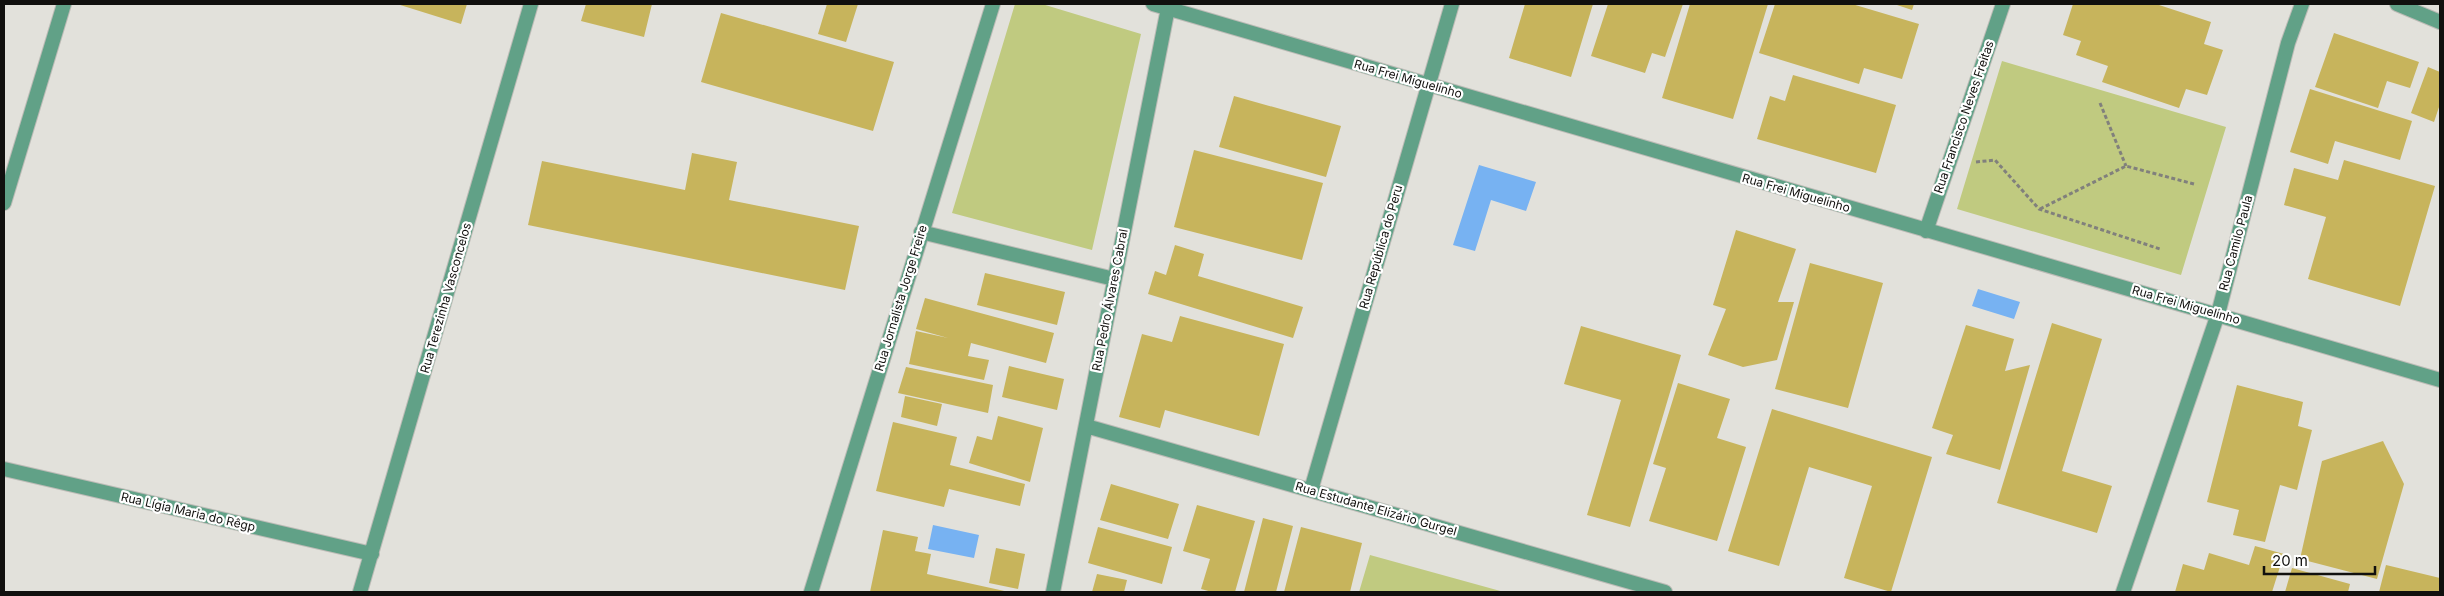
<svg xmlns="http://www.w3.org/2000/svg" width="2444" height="596" viewBox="0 0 2444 596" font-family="Inter,sans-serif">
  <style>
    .green { fill: #c0ca80 }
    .water { fill: #77b2f2 }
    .building { fill: #c7b45c }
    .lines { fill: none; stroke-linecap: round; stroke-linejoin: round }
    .minor-casing { stroke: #bcbbb6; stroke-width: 16 }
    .path { stroke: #81807c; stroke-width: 3; stroke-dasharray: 4 2.5; stroke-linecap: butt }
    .minor { stroke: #61a187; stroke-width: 14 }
    .labels { text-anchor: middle; stroke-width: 4.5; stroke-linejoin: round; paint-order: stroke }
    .street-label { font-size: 12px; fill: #11100e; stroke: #fff }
  </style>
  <rect width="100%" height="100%" fill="#e2e1db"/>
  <!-- green -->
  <path class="green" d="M1015,4H1042L1141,34L1092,250L952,213Z
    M2002,61L2226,127L2181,275L1957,209Z
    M1370,555L1504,592H1359Z"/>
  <!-- water -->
  <path class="water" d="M1479,165L1536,182L1526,211L1491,200L1475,251L1453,245Z
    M1978,289L2020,302L2014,319L1972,306Z
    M933,525L979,535L974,558L928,549Z"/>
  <!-- building -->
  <path class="building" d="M397,4H467L461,24Z
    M586,4H652L644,37L581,21Z
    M827,4H858L846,42L818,34Z
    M1525,4H1593L1571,77L1509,58Z
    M1608,4H1683L1665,57L1652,53L1645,73L1591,56Z
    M1690,4H1768L1733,119L1662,98Z
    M1775,4H1852L1919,24L1902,79L1864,68L1859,84L1759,53Z
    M1894,4H1914L1912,10Z
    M2073,4H2156L2211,22L2204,44L2223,50L2207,95L2186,89L2179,108L2102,82L2108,66L2076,55L2081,41L2063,35Z
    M721,13L894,62L873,131L701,82Z
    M2334,33L2419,62L2410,88L2387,81L2378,108L2315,87Z
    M2428,67L2440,72V104L2434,122L2411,113Z
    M1793,75L1896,105L1876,173L1757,139L1770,96L1785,101Z
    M2310,89L2412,121L2400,160L2335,141L2328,164L2290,152Z
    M1234,96L1341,126L1326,177L1219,147Z
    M1194,150L1323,183L1302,260L1174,227Z
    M692,153L737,162L729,200L859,226L845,290L528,225L542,161L685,190Z
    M2344,160L2435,186L2400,306L2308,279L2326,217L2284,205L2294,168L2338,180Z
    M1736,230L1796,249L1778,302H1794L1777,360L1743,367L1708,355L1726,309L1713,305Z
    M1175,245L1204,254L1198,276L1303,307L1293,338L1148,294L1155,271L1166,275Z
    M1810,263L1883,283L1848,408L1775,389Z
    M985,273L1065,292L1057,325L977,305Z
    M925,298L1054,333L1046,363L971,343L968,356L989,360L984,380L909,364L916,331L948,338L916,329Z
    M1180,316L1284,344L1259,436L1165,410L1160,428L1119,417L1142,334L1172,342Z
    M2052,323L2102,339L2062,471L2112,486L2097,533L1997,503Z
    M1966,325L2014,339L2005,371L2030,365L2000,470L1946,454L1953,435L1932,428Z
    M1581,326L1681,355L1630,527L1587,515L1621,400L1564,384Z
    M1009,366L1064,379L1057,410L1002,397Z
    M906,367L993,385L988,413L898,393Z
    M1678,383L1730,399L1717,438L1746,447L1717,541L1649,521L1666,468L1653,464Z
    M2237,385L2303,402L2298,426L2312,430L2297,490L2280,485L2265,542L2233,535L2239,510L2207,502Z
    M905,396L942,404L937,426L901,417Z
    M1772,409L1932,457L1891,592L1844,578L1872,486L1809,467L1779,566L1728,551Z
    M998,416L1043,428L1030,482L969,463L977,436L992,440Z
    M893,422L957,437L950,465L1025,484L1020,506L949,489L944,507L876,491Z
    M2383,441L2404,484L2377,579L2300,559L2322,461Z
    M1111,484L1179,504L1168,539L1100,520Z
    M1197,505L1255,521L1235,592H1212L1201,589L1210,559L1183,551Z
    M1263,518L1293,526L1276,592H1244Z
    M1098,527L1172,547L1162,584L1088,563Z
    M1301,527L1362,543L1350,592H1284Z
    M883,530L918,537L915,551L931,554L927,574L1009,592H870Z
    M2255,546L2284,554L2272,592H2175L2183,564L2204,570L2209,553L2249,565Z
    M996,548L1025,554L1018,589L989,583Z
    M2386,565L2440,578V592H2379Z
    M2292,568L2350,584L2348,592H2285Z
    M1097,574L1127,580L1124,592H1092Z"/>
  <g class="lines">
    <!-- minor casing -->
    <g class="minor-casing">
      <path id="minor" d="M1153,4L2440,380
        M2397,4L2440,22
        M4,203L64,4
        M1926,231L2003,4
        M921,232L1114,279
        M1086,426L1665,592
        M4,469L372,554
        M1311,490L1452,4
        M360,592L531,4
        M811,592L993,4
        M1053,592L1168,8
        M2123,592L2218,314L2288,43L2302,4"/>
    </g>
    <!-- path -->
    <path class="path" d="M2100,103L2126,166
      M1976,162L1995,160L2039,209L2160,249
      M2040,209L2126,166L2194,184"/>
    <!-- minor -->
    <use href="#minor" class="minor"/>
  </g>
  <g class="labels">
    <!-- street labels -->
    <g class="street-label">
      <text transform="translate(1408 79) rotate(16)" y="4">Rua Frei Miguelinho</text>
      <text transform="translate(1964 117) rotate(-71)" y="4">Rua Francisco Neves Freitas</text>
      <text transform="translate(1796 193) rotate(16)" y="4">Rua Frei Miguelinho</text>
      <text transform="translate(2236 243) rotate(-75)" y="4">Rua Camilo Paula</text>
      <text transform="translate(1381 247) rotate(-74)" y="4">Rua República do Peru</text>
      <text transform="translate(446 298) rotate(-74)" y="4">Rua Terezinha Vasconcelos</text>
      <text transform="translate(901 298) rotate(-73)" y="4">Rua Jornalista Jorge Freire</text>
      <text transform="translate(1110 300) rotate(-79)" y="4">Rua Pedro Álvares Cabral</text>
      <text transform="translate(2186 305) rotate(16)" y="4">Rua Frei Miguelinho</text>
      <text transform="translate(1376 509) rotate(16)" y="4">Rua Estudante Elizário Gurgel</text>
      <text transform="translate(188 512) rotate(13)" y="4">Rua Lígia Maria do Rêgp</text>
    </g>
  </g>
  <!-- border -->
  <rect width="2444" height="596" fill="none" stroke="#11100e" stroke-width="10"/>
  <!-- scale -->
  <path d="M2264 566v8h111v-8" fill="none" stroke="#11100e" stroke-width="2.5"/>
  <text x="2272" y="566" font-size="15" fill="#11100e" stroke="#ffffff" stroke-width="4" paint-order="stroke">20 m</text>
</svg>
